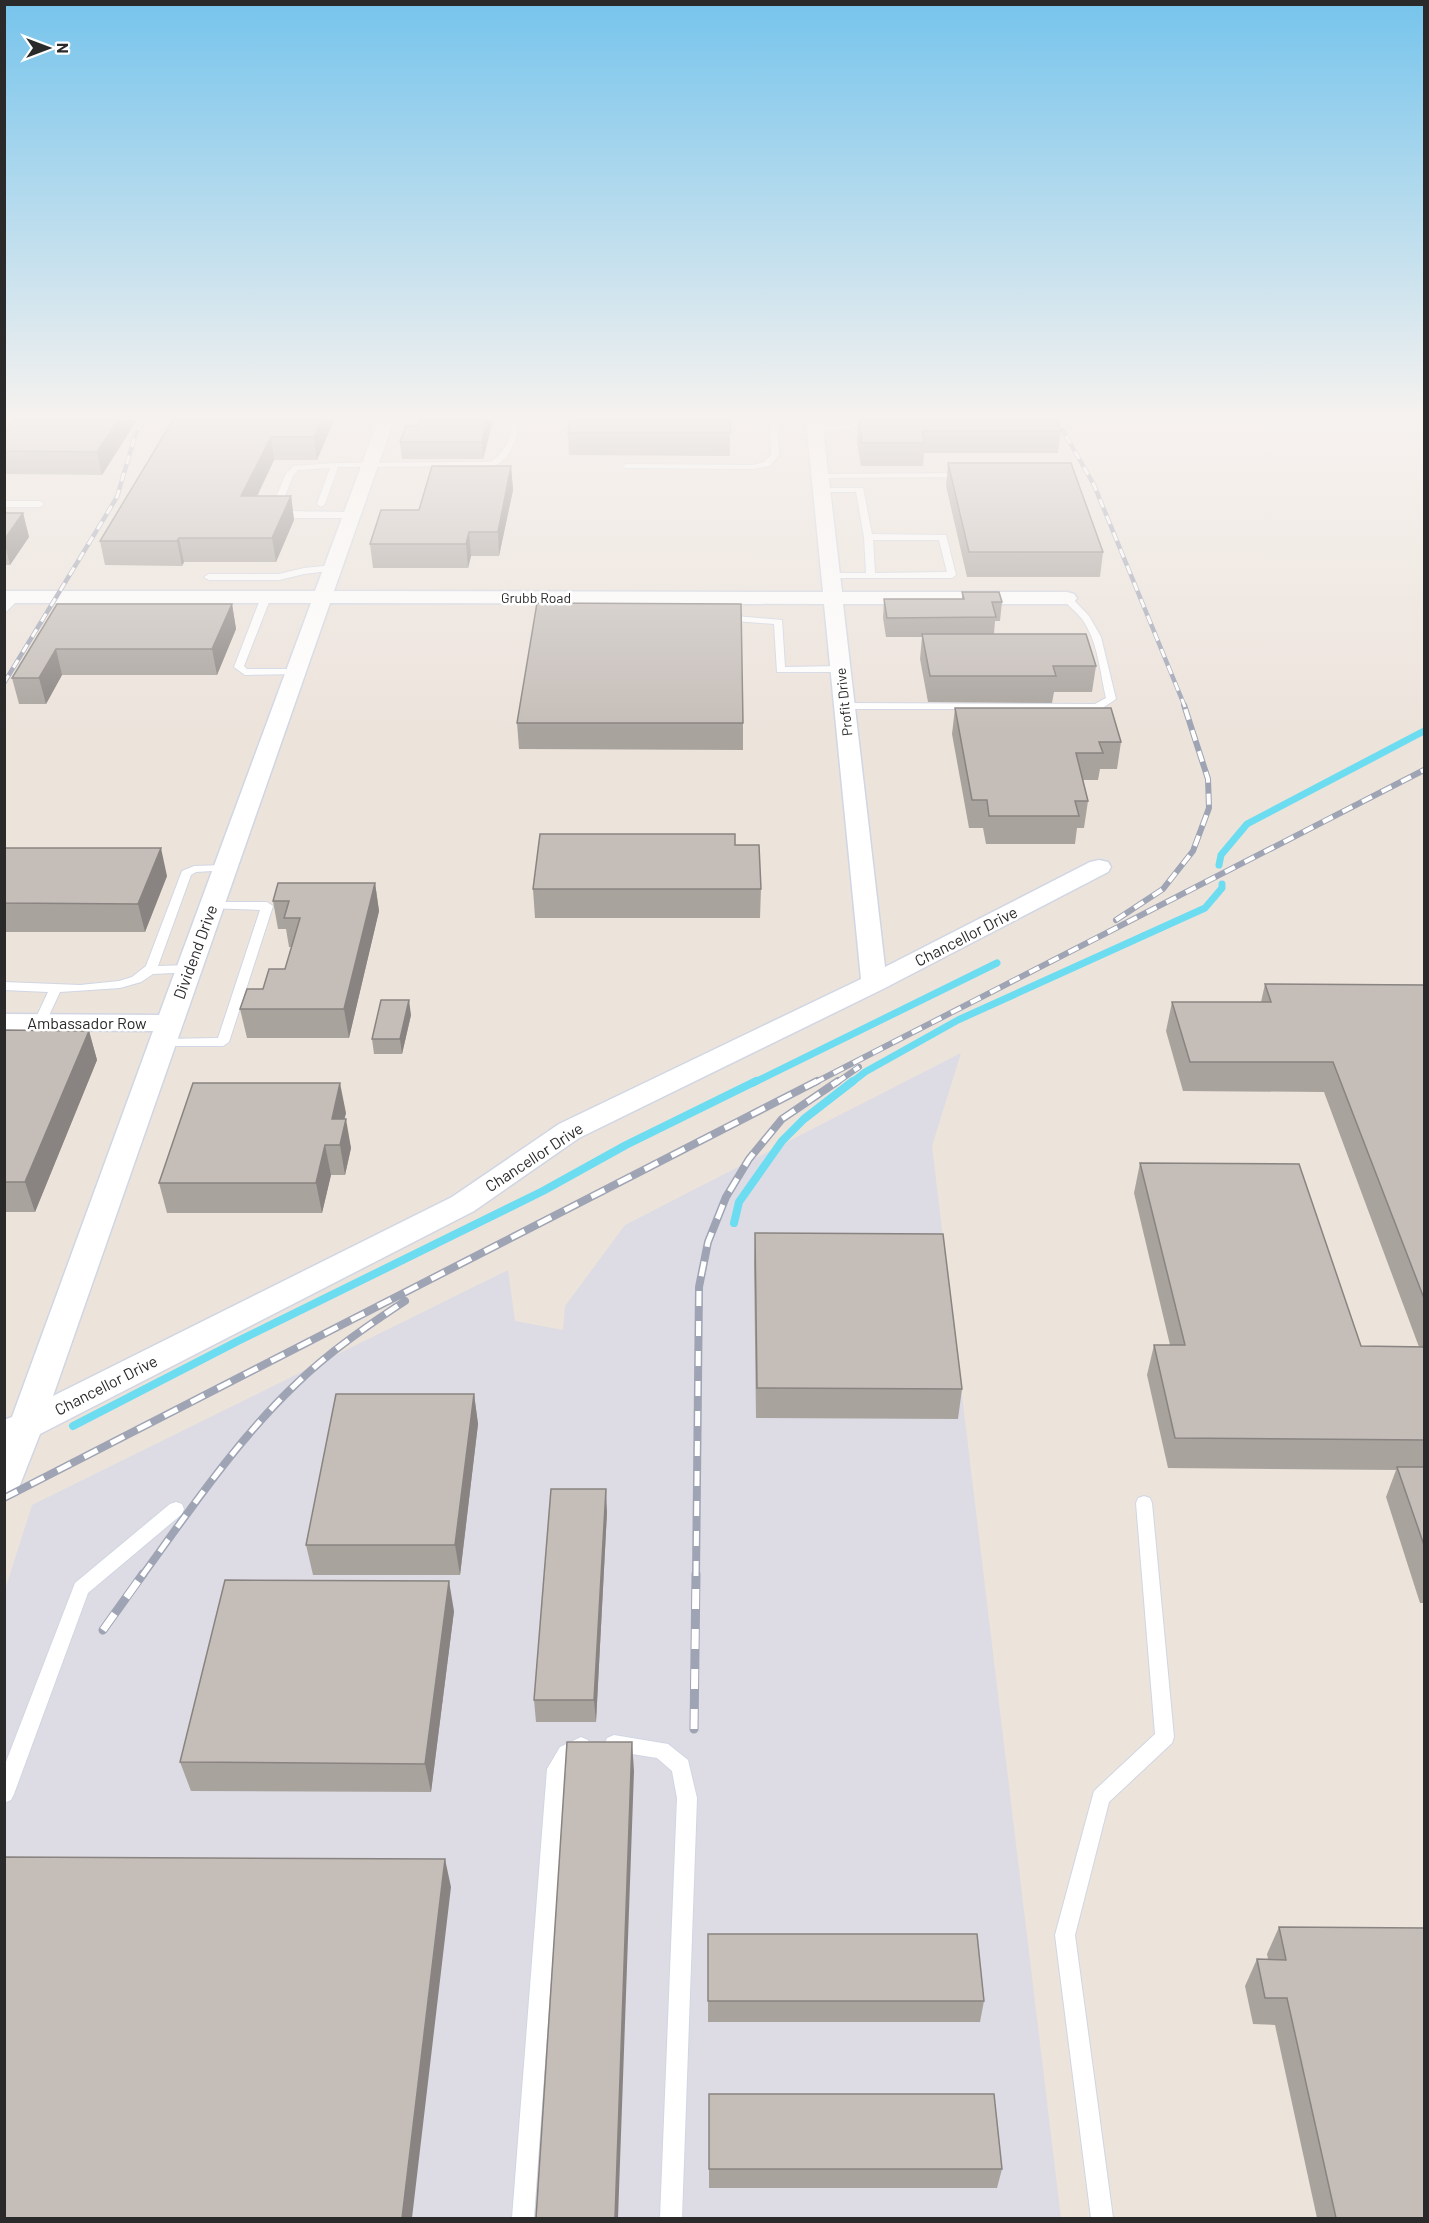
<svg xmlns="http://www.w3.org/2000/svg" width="1429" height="2223" viewBox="0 0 1429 2223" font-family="Barlow,sans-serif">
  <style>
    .industrial { fill: #dddce4 }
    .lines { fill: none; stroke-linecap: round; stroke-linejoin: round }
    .stream-far1 { stroke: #6cdcf1; stroke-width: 7 }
    .stream { stroke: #6cdcf1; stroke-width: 8 }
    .lane-casing { stroke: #d0d6e3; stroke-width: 2 }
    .street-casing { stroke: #d0d6e3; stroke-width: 3 }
    .lane { fill: #fff; fill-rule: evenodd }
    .street { fill: #fff; fill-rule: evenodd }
    .rail-far3-casing { stroke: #9ea4b4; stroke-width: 4.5 }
    .rail-far2-casing { stroke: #9ea4b4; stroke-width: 6 }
    .rail-far1-casing { stroke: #9ea4b4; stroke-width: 8 }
    .rail-casing { stroke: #9ea4b4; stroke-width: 9 }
    .rail-far3 { stroke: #fff; stroke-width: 3; stroke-dasharray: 9; stroke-linecap: butt }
    .rail-far2 { stroke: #fff; stroke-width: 4; stroke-dasharray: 11; stroke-linecap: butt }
    .rail-far1 { stroke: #fff; stroke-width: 5; stroke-dasharray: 15; stroke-linecap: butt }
    .rail { stroke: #fff; stroke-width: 7; stroke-dasharray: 20; stroke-linecap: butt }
    .wall { fill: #a9a39e }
    .shaded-wall { fill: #898481 }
    .building { fill: #c4bdb8; stroke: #898481; stroke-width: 1.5 }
    .labels { text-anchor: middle; stroke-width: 5; stroke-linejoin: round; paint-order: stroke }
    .far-street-label { font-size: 14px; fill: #2a2a2a; stroke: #fff }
    .street-label { font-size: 16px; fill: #2a2a2a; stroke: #fff }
  </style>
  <rect width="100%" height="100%" fill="#ece3db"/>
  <!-- industrial -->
  <path class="industrial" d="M961,1053L932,1146L1061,2218H5L4,1593L32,1505L508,1270L515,1321L563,1330L565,1306L625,1225Z"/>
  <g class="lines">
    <!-- stream-far1 -->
    <path class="stream-far1" d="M1219,865L1221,855L1247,824L1424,731
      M753,1083L997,963
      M851,1083L865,1072L958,1020L1205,908L1222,888V884"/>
    <!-- stream -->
    <path class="stream" d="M734,1223L739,1202L782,1141L804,1119L853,1081
      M73,1426L238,1341L543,1191L626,1145L756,1081"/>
    <!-- lane casing -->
    <g class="lane-casing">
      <path id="lane" d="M512,420H520L521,423C515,441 512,457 494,466L338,467L325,504L321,507L317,504L330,468L298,470L293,476L279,511L352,512L356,515L352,518H284L270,513L285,475L293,466L335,463L490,462C504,454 513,436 512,420Z
        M769,420H777L779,455L770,466L753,469L626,468L622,466L626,464L753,465L764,462L771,455Z
        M853,420H861L860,425L847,430L815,431L811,429L815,427L852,424Z
        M968,473L969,475L965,477L820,478L816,476L820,474Z
        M819,488H863L872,534L946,535L956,575L952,578H828L827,576L831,573H866L864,537L856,492H822L818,490ZM873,540H939L947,572L875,573Z
        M4,501H40L44,504L40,507H4Z
        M333,565L336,566V570L304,574L279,580H209L204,577L209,574H279L304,568Z
        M266,594L271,597L244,666L247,669H296L299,670V674L245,675L234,667L261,597Z
        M13,595L21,597L4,614V605Z
        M1064,596H1070L1089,616L1101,637L1116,699L1101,709H845L840,706L845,703L1095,704L1106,698C1100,672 1098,641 1082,619C1076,611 1068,606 1062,598Z
        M725,615L782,620L785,667L841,666L846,669L841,672H777L774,624L722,620L720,618Z
        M225,865L231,868L229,870L196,872L191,875L158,966L189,965L195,969L193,972L153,974L141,982L120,988L60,992L46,1022L40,1026L34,1022L48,992L4,990V982L80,985L119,981L132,977L146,966L182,871L194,866Z
        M212,902H267L273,906L229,1042L223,1046H158L157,1043L163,1039L218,1038L260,910L208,908L206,906L208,904Z
        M1144,1496L1150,1498L1152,1503L1174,1737L1172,1743L1109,1802L1075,1935L1113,2218H1091L1055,1935L1094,1791L1155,1734L1136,1503L1138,1498Z
        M176,1502L182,1504L184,1509L182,1514L88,1593L14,1794L11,1800L4,1803V1767L75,1583L170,1504Z
        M614,1735L668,1744L688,1760L697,1798L682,2218H660L677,1798L672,1771L657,1758L607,1750L605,1744L607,1738Z
        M581,1737L588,1740L590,1746L588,1752L574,1759L566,1771L534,2218H512L547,1769L560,1747Z"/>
    </g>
    <!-- street casing -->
    <g class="street-casing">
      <path id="street" d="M378,420H394L334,591L823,592L806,420H822L842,592H1067L1074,594L1077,598L1074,602L1067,604H843L885,967L1090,862L1099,860L1108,862L1111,867L1108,872L883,989L579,1138L474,1211L40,1434L16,1495L4,1499V1420L12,1417L153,1031L4,1030V1014L159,1015L311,603H4V591H315ZM330,603L824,604L861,979L559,1124L452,1197L53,1396Z"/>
    </g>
    <!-- lane -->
    <use href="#lane" class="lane"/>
    <!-- street -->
    <use href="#street" class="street"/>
    <!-- rail-far3 casing -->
    <g class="rail-far3-casing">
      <path id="rail-far3" d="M1057,420L1094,485L1185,707
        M4,683L117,497L134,439L143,420"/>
    </g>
    <!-- rail-far2 casing -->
    <g class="rail-far2-casing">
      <path id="rail-far2" d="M1116,920L1163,889L1193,851L1209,808L1208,779L1184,705
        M814,1083L1424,770
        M836,1083L859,1067"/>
    </g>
    <!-- rail-far1 casing -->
    <g class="rail-far1-casing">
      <path id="rail-far1" d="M4,1498L817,1081
        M142,1576C190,1510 237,1440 296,1384C329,1352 367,1326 405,1301
        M696,1576L699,1287L708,1242L726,1197L749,1159L782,1119L838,1081"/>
    </g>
    <!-- rail casing -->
    <g class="rail-casing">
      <path id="rail" d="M103,1630L143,1574
        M694,1729L696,1574"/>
    </g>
    <!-- rail-far3 -->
    <use href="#rail-far3" class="rail-far3"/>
    <!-- rail-far2 -->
    <use href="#rail-far2" class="rail-far2"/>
    <!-- rail-far1 -->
    <use href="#rail-far1" class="rail-far1"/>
    <!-- rail -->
    <use href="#rail" class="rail"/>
  </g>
  <!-- wall -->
  <path class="wall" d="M14,420H137L102,475L4,474V433Z
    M173,420H334L317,460H274L257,496H291L294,520L276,562H184L182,566L105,565L100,541Z
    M730,420V456L569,455L568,433Z
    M858,420L1061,431L1058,453H924L923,466H861L857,442Z
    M493,421L483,459H402L400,442L418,426Z
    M948,463L1103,552L1100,577H967L946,486Z
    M511,466L513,490L499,556H471L468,568H373L370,544L419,510Z
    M4,505L7,513H23L29,537L10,565H4Z
    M962,592L1002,602L1000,621H995L994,634L1096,666L1092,692H1054L1052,703L928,702L920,659L922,637H886L883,618L884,599H962Z
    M57,604H232L236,629L217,675H62L46,704H19L12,678Z
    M955,708L1121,742L1117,769H1100L1098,780H1083L1088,801L1084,828H1077L1075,844H986L983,828H969L952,734Z
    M517,723H743V750L519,749Z
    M735,845L761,889L760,918H535L533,889Z
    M4,848L167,876L145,932H4Z
    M375,883L379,911L349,1038H247L240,1009L285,969L292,947H289L286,929H278L273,901Z
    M1265,984L1425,985V1603H1420L1386,1497L1396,1470L1168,1468L1147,1375L1154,1345H1170L1134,1193L1140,1163L1361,1346L1419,1347L1324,1092L1183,1091L1166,1031L1172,1002H1261Z
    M411,1015L402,1054H374L372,1039Z
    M4,1030L89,1031L97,1060L35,1212H4Z
    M346,1113L344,1119L351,1148L345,1175H331L322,1213H167L159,1183Z
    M755,1233L962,1389L958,1419L756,1418L754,1263Z
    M474,1394L478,1424L460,1575H313L306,1545Z
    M607,1512L596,1722H536L534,1700Z
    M454,1611L431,1792L191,1791L180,1762Z
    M1279,1927L1425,2218H1317L1275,2025L1253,2024L1245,1986L1257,1959H1268L1267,1954Z
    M708,1934L984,2001L980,2022H708Z
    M709,2094L1002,2169L997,2188H709Z"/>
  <!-- shaded-wall -->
  <path class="shaded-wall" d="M118,420H137L102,475L97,452Z
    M321,420H334L317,460L314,437Z
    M487,420H492L493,421L483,459L482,442Z
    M271,437L274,460L246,520L241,496Z
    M511,466L513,490L499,556L498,532Z
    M291,496L294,520L276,562L272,538Z
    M23,513L29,537L10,565L4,540Z
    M469,532L471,556L468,568L466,544Z
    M179,538L184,562L182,566L177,541Z
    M232,604L236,629L217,675L212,649Z
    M56,649L62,675L46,704L39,678Z
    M161,848L167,876L145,932L138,904Z
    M375,883L379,911L349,1038L344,1009Z
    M409,1000L411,1015L402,1054L400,1039Z
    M89,1031L97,1060L35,1212L25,1182Z
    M340,1083L346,1113L338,1145L332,1119Z
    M346,1119L351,1148L345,1175L340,1145Z
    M325,1145L331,1175L322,1213L316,1183Z
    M474,1394L478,1424L460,1575L455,1545Z
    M606,1489L607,1512L596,1722L594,1700Z
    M449,1581L454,1611L431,1792L425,1764Z
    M632,1742L634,1771L618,2218H615Z
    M445,1859L451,1887L412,2218H402Z"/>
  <!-- building -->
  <path class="building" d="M14,420H118L97,452L4,451V433Z
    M173,420H321L314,437H271L241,496H291L272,538H179L177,541H100Z
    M420,420H487L482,442H400L406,426H418Z
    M570,420H730L731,433H568Z
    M859,420H1057L1061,431H922L925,443H862Z
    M948,463H1071L1103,552H969Z
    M432,466H511L498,532H469L466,544H370L381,510H419Z
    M4,513H23L4,540Z
    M962,592H999L1002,602H992L996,617L887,618L884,599H964Z
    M537,603L741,604L743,723H517Z
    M57,604H232L212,649H56L39,678H12Z
    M922,634H1086L1096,666H1053L1056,676H930Z
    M955,708H1111L1121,742H1099L1103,753H1076L1088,801H1075L1079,816H989L987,800H972Z
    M540,834H735V845H759L761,889H533Z
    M4,848H161L138,904L4,903Z
    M278,883H375L344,1009H240L247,989H263L269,969H285L300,918H284L289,901H273Z
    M1265,984L1425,985V1301L1333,1062H1190L1172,1002H1271Z
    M381,1000H409L400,1039H372Z
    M4,1030L89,1031L25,1182H4Z
    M193,1083H340L332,1119H346L340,1145H325L316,1183H159Z
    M1140,1163L1299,1164L1361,1346L1425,1347V1440L1175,1438L1154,1345H1185Z
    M755,1233L943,1234L962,1389L757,1388Z
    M336,1394H474L455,1545H306Z
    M1397,1467H1425V1548Z
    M551,1489H606L594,1700H534Z
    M225,1580L449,1581L425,1764L180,1762Z
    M567,1742H632L615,2218H536Z
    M4,1857L445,1859L402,2218H4Z
    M1279,1927L1425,1928V2218H1336L1287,1998H1265L1257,1959L1286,1960Z
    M708,1934H977L984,2001H708Z
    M709,2094H994L1002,2169H709Z"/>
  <!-- sky -->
  <linearGradient id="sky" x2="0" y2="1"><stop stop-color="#76c4ec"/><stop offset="0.57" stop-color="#f6f2ef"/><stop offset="1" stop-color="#f6f2ef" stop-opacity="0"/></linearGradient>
  <rect width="1429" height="731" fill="url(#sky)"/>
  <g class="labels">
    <!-- far-street labels -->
    <g class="far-street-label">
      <text x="536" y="603">Grubb Road</text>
      <text transform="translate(844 702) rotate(-96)" y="5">Profit Drive</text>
    </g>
    <!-- street labels -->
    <g class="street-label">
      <text transform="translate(966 936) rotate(-27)" y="6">Chancellor Drive</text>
      <text transform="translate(195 952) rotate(-70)" y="6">Dividend Drive</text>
      <text x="87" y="1029">Ambassador Row</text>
      <text transform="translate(534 1157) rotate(-33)" y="6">Chancellor Drive</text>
      <text transform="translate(106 1385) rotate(-27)" y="6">Chancellor Drive</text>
    </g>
  </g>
  <!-- border -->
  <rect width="1429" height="2223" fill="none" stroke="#2a2a2a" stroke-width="12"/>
  <!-- north arrow -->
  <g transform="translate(48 48) rotate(90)" stroke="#ffffff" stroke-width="4.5" paint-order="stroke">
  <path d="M0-4.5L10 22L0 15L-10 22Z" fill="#2a2a2a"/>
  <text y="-9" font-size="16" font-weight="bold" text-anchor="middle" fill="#2a2a2a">N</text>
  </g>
</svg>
